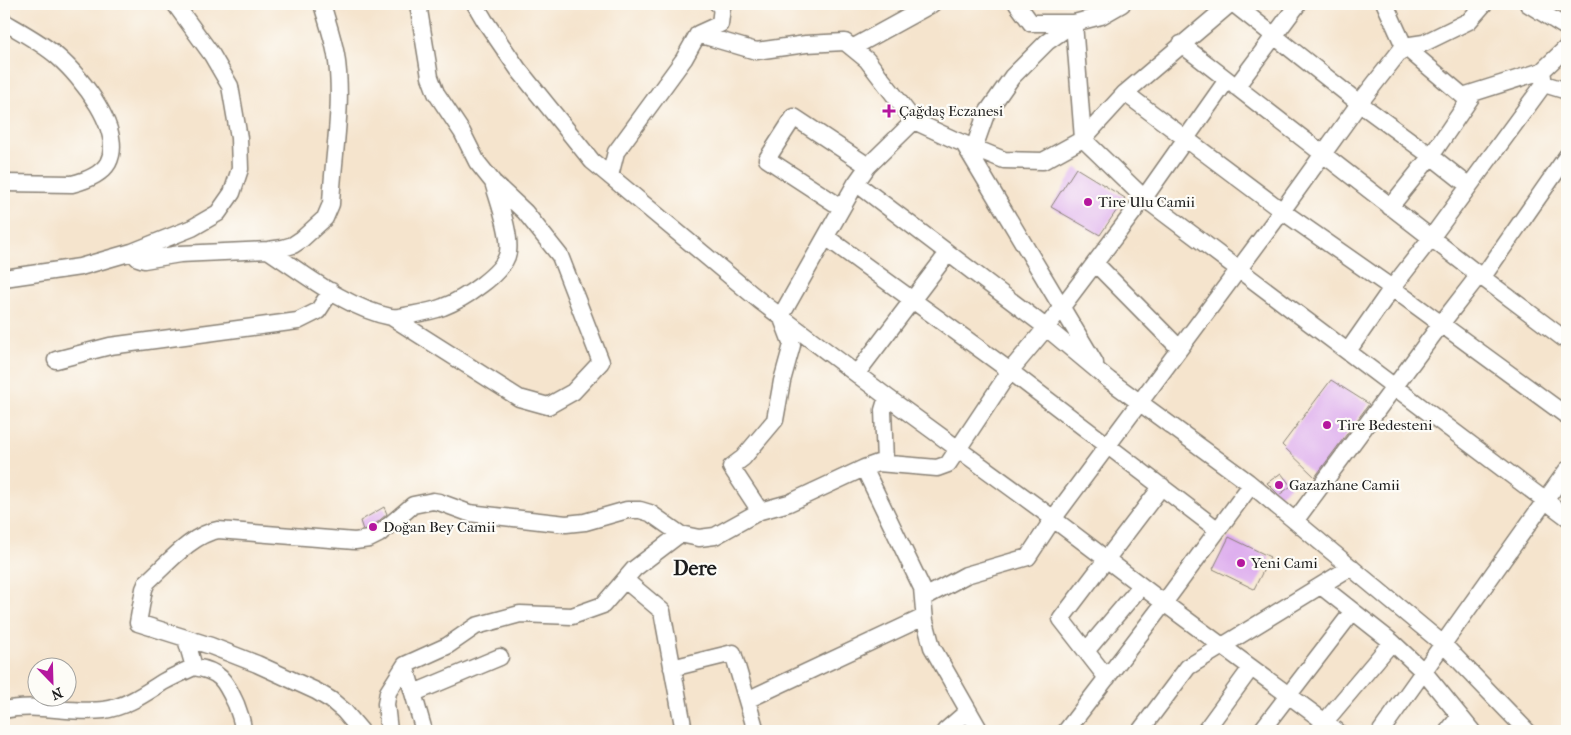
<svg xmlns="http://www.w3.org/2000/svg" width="1571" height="735" viewBox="0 0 1571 735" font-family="'IM FELL French Canon',serif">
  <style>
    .building { fill: #dca9ed }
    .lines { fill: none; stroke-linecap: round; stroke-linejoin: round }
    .minor-casing { stroke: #888074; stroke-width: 19 }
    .minor { stroke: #fff; stroke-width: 16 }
    .poi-dot { fill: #b5179e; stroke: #fdfcf7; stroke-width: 2 }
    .labels { text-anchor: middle; stroke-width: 4.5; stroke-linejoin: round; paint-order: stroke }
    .poi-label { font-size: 15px; fill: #1c1c1c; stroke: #fdfcf7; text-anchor: start }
    .district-label { font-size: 20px; font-weight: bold; fill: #1c1c1c; stroke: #fdfcf7 }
  </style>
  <rect width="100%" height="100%" fill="#fdfcf7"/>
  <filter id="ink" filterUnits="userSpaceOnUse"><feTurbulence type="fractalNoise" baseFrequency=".02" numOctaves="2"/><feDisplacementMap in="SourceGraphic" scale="10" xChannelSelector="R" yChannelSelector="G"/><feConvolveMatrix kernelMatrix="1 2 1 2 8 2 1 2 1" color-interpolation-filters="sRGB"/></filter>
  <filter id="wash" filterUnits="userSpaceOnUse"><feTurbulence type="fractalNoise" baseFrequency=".0096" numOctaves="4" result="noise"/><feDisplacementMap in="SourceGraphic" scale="20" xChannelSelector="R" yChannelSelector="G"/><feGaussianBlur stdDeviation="1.12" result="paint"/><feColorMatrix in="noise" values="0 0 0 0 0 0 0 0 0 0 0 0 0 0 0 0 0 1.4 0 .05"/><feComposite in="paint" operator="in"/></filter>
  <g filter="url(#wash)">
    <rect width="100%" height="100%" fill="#f5e4cd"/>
    <g id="blocks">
      <!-- building -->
      <path class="building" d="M1076,168L1125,198L1100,235L1051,207Z
        M1331,380L1369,404L1315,477L1282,445Z
        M1281,473L1291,486L1279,495L1267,483Z
        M384,507L387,514L373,526L363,530L360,521Z
        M1229,537L1270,557L1254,589L1213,569Z"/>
    </g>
  </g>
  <g filter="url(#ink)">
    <use href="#blocks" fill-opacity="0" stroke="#888074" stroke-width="1"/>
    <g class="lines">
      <!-- minor casing -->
      <g class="minor-casing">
        <path id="minor" d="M475,4L485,21L518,69L592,161L760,301L887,397L1039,508L1164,603L1337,731
          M1017,4L1031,23H1074L1083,139L1144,198L1567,517
          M1234,4L1359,103L1431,156L1469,186
          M1385,4L1404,46L1463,96L1542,71
          M1528,4L1567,28
          M4,22C23,33 42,43 58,57C81,77 125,131 108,163C101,175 84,181 72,184L4,183
          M698,34L756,51L806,44L845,42L867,60L914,121L955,140L1004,160L1043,161L1083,139L1125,93L1230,4
          M1181,44L1479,275L1567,341
          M1567,47L1542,71L1544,84L1567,91
          M852,48L932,4
          M1236,87L1298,4
          M1125,93L1282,211L1392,288L1567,416
          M964,144L1095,363
          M974,148L986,114L1012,77L1047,42L1074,23L1101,16L1122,4
          M610,176L616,152L684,59L698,34L720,24L722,7L718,4
          M856,183L1043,325L1109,380L1248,482L1295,521L1443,644L1527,731
          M1390,207L1431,156L1474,93
          M842,208L767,159L794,117L868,166
          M826,237L1010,371L1218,530
          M268,250C306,275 346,308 391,317C397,318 404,316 410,315C421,313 433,311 443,307C462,300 505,273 508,252C511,234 498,200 493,182
          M132,252L138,258L144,260L180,254L268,250L283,248L293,245L302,239L325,218L331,204C333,155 344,104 336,55C333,38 327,21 322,4
          M1095,263L1179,348
          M4,278L80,267L132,252L192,228L218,213L232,193L240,169L239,138L230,86L212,55L175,4
          M1482,278L1567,156
          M393,318L519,398L548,406L573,392L601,362L560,256L525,212L493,182L477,162L462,132L436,93L430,77L418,4
          M1348,351L1392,288L1431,238L1544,84
          M56,360L110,346L298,321L318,311L331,291
          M857,373L948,253
          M885,462L883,410L887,397
          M864,468L922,588L925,621L932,647L980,731
          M760,511L789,503L864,468L878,463L937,468L948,464L1010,371L1046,328L1144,198L1227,80
          M1295,521L1441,324L1479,275
          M625,580L662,611L684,731
          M1321,586L1392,642L1424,672L1472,731
          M923,598L966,575L1028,557L1053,519L1282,211L1361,101L1404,46L1424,43L1469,21L1484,4
          M1086,651L1141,586
          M405,665L424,731
          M194,667C221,671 225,681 236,704C239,713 243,721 243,731
          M672,668L733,653L756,731
          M1107,678L1061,619L1162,486
          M414,693L500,657
          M747,700L924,617
          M4,710C37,703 70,714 104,710C126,707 144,694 163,682C172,677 183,672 194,667L186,639
          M361,731L344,711L331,700L316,691L257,664L211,646L138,623L144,589L147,582C167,564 192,534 218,530L355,541L369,539L379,534L413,505L433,501L439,502L469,513L566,524L585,522L627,510H640L650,513L680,534
          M389,731L386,704L388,692L405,665L447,646L476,626L520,614L572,616L603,605L634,569L680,534L699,538L715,536L760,511L731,467L743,458L775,420L782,381L792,345L781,316L856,183L868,166L914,121
          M945,731L968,711
          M1066,731L1164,603L1251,485
          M1140,731L1188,667L1351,567
          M1205,731L1251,668
          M1261,731L1353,611
          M1317,731L1392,642
          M1381,731L1567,470
          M1448,731L1460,716"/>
      </g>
      <!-- minor -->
      <use href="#minor" class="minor"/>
    </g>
  </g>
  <!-- markers -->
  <g class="poi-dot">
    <path d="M886.5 103.5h5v5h5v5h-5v5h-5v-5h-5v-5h5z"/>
    <circle cx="1088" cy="202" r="5"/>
    <circle cx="1327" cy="425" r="5"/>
    <circle cx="1279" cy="485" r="5"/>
    <circle cx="373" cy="527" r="5"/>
    <circle cx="1241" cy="563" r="5"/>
  </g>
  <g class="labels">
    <!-- poi labels -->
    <g class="poi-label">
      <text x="899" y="116">Çağdaş Eczanesi</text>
      <text x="1098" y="207">Tire Ulu Camii</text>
      <text x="1337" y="430">Tire Bedesteni</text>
      <text x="1289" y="490">Gazazhane Camii</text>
      <text x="383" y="532">Doğan Bey Camii</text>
      <text x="1251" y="568">Yeni Cami</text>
    </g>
    <!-- district labels -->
    <g class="district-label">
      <text x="695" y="575">Dere</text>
    </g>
  </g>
  <!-- margin -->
  <rect width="1571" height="735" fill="none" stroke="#fdfcf7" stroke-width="20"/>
  <!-- north arrow -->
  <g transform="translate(52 682) rotate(157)"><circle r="24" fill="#fdfcf7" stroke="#a3a29f"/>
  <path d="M0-4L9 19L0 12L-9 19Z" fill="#b5179e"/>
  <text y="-8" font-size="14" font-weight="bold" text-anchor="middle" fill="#1c1c1c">N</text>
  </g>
</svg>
